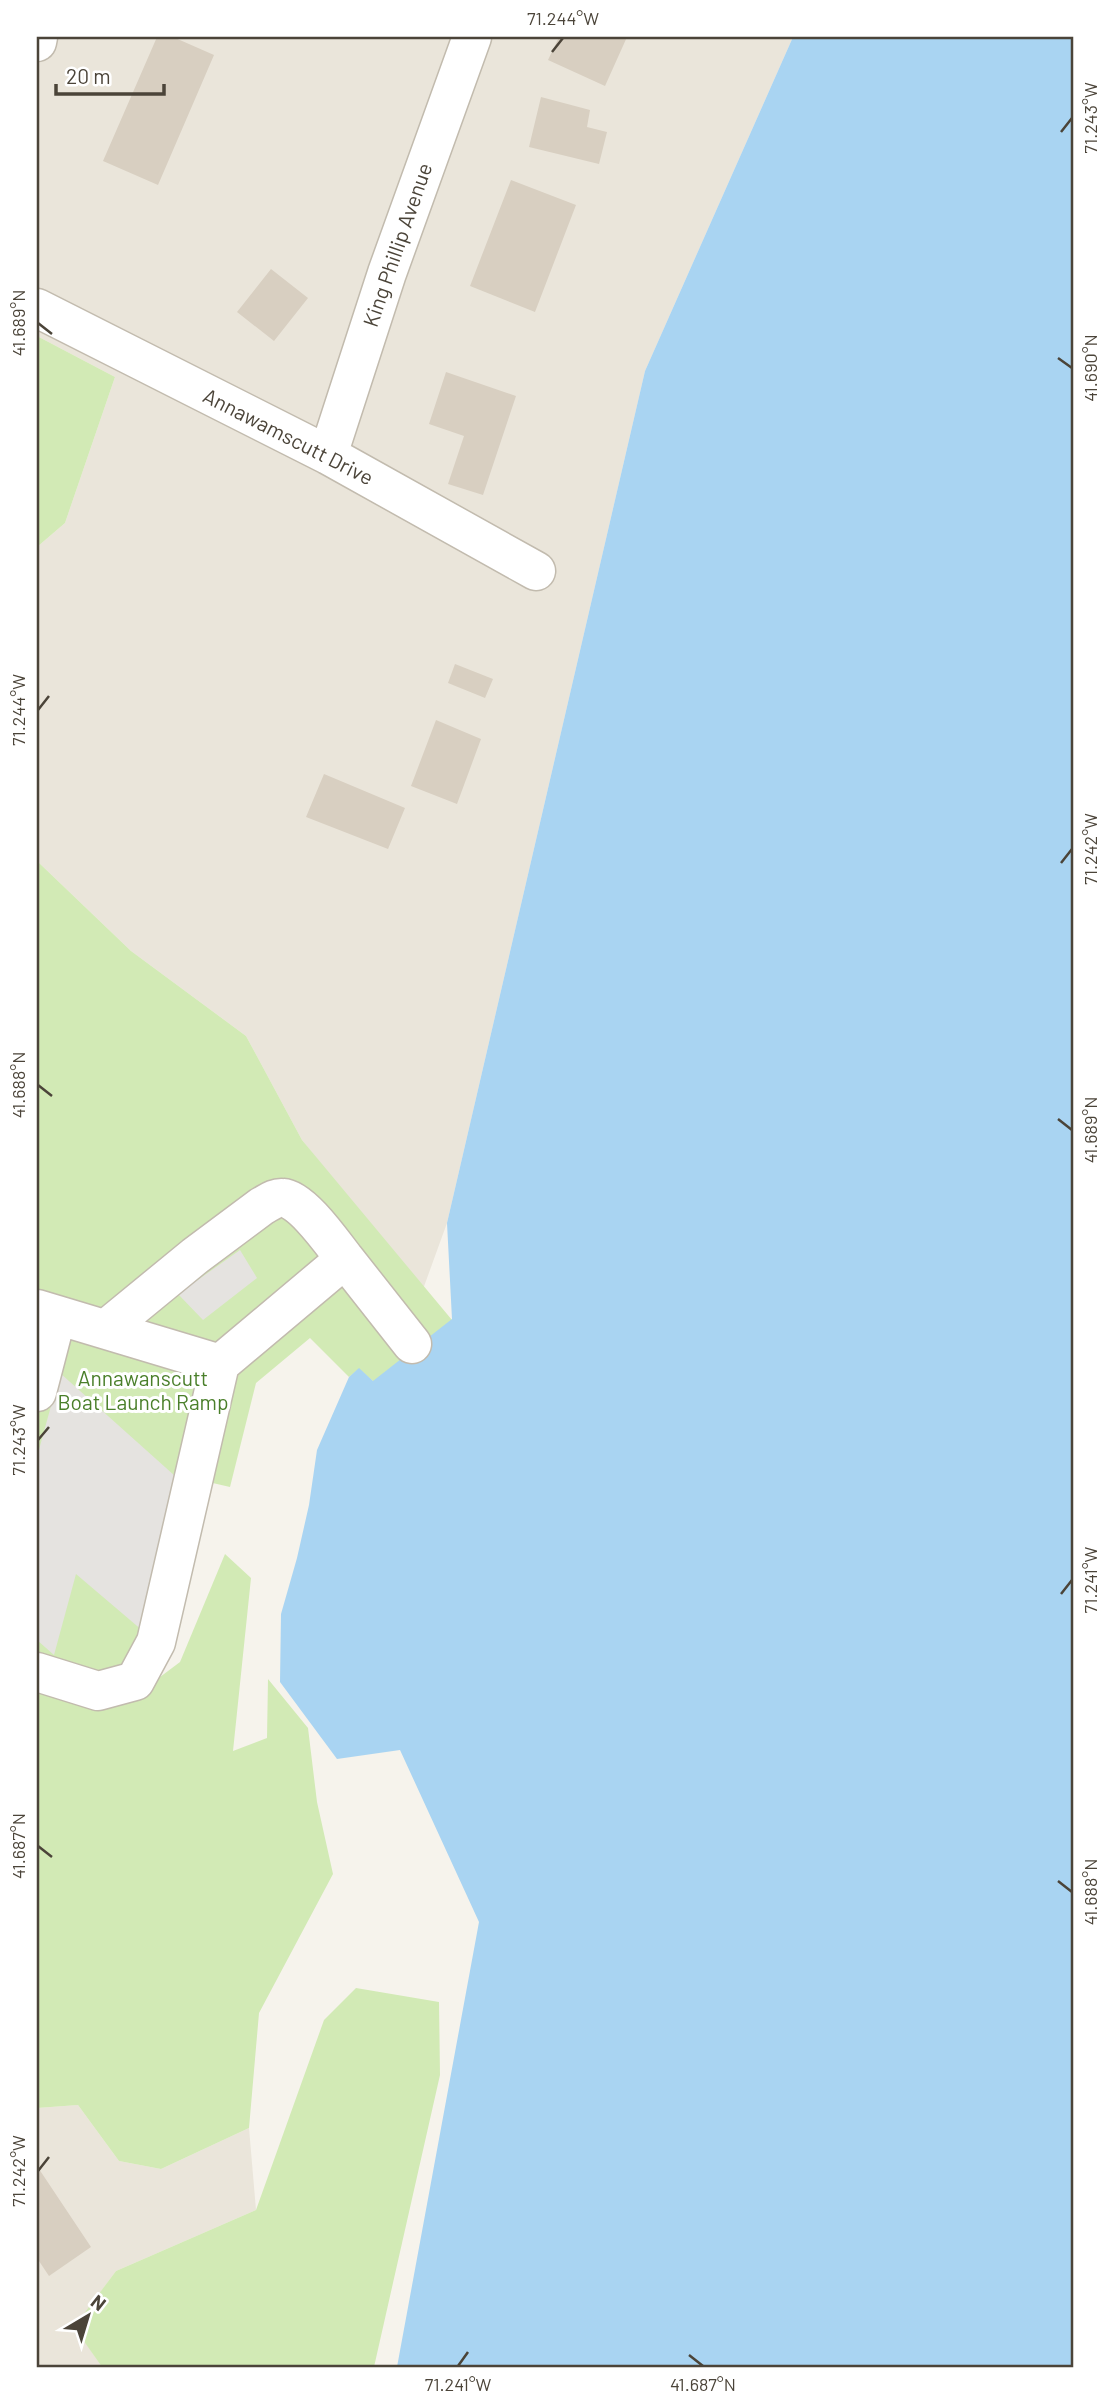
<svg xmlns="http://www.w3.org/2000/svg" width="1110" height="2404" viewBox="0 0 1110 2404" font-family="Barlow,sans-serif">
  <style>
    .residential { fill: #eae5da }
    .green { fill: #d2eab5 }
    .parking { fill: #e5e3e0 }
    .water { fill: #a9d4f2 }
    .building { fill: #d8cfc1 }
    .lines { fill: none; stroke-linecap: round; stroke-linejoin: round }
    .minor-casing { stroke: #c2bbae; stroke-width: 41 }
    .minor { stroke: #fff; stroke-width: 38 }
    .ticks { fill: none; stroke: #4b4439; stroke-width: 2.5 }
    .labels { text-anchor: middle; stroke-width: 6; stroke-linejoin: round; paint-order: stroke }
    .street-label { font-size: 21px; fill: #4b4439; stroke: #fff }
    .park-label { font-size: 21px; fill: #4a7f2a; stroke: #fff }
    .neatline { fill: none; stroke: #4b4439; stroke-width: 2.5 }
    .ticks-label { font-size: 18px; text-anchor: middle; fill: #4b4439 }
  </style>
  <rect width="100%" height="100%" fill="#f6f3ec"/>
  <!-- residential -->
  <path class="residential" d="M37,37H793L645,371L447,1223L422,1292L302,1140L246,1036L131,951L37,861V547L65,523L115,377L37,336Z
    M78,2105L119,2161L161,2169L249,2128L256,2210L116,2271L75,2327L102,2367H37V2108Z"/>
  <!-- green -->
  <path class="green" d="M37,336L115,377L65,523L37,547Z
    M37,861L131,951L246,1036L302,1140L452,1320L374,1382L359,1369L349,1377L310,1338L256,1383L230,1487L204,1481L144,1689L180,1662L225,1554L251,1578L233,1751L267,1738L268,1679L308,1728L317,1802L333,1874L259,2013L249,2128L161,2169L119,2161L78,2105L37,2108Z
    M356,1988L439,2002L440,2075L374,2367H102L74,2327L116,2271L256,2210L324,2020Z"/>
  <!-- parking -->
  <path class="parking" d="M240,1250L257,1278L203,1320L178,1294Z
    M60,1373L175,1476L143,1631L76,1574L54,1655L37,1640V1457Z"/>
  <!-- water -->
  <path class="water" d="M793,37H1073V2367H397L479,1922L400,1750L337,1759L280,1682L281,1614L297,1558L309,1505L317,1450L349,1377L359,1368L373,1381L452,1319L447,1223L645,371Z"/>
  <!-- building -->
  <path class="building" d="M157,37H173L214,55L158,185L103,161Z
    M559,37H627L605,86L548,60Z
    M541,97L590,110L587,127L607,132L599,164L529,147Z
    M511,180L576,205L535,312L470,286Z
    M271,269L308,298L274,341L237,312Z
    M446,372L516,396L483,495L448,484L464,436L429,424Z
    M455,664L493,679L485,698L448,683Z
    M436,720L481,739L457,804L411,786Z
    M324,774L405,808L388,849L306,817Z
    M37,2166L91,2247L49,2276L37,2258Z"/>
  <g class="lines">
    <!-- minor casing -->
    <g class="minor-casing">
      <path id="minor" d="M37,42L38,37
        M37,308L328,455L536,571
        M328,455L387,273L472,37
        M345,1259L412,1344
        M37,1309L220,1364
        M106,1329L195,1256L262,1206C268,1203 275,1197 283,1198C302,1199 333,1244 345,1259L220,1364
        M37,1392L57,1315
        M37,1672L98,1691L135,1681L156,1642L220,1364"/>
    </g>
    <!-- minor -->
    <use href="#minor" class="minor"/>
  </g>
  <!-- ticks -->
  <path class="ticks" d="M552,52L563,38M1061,132L1072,118M38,323L52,334M1058,358L1072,368M38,710L49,696M1061,863L1072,849M38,1085L52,1096M1058,1119L1072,1130M38,1440L49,1427M1061,1594L1072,1580M38,1846L52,1857M1058,1881L1072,1892M38,2171L49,2157M689,2355L703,2366M458,2366L468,2352"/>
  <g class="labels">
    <!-- street labels -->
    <g class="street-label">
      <text transform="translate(398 245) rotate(-71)" y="7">King Phillip Avenue</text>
      <text transform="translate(288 437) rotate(27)" y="7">Annawamscutt Drive</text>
    </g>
    <!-- park labels -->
    <g class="park-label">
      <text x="143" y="1386">Annawanscutt<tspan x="143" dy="24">Boat Launch Ramp</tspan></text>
    </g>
  </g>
  <!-- border -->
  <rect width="1110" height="2404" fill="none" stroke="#ffffff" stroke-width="77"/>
  <!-- north arrow -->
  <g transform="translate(88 2316) rotate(38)" stroke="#ffffff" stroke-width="5" paint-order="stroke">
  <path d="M0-5L12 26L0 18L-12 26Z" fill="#4b4439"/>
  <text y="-10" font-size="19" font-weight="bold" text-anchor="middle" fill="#4b4439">N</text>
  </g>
  <!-- scale -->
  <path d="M56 84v10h108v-10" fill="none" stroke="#4b4439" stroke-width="3.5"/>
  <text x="66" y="84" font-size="21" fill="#4b4439" stroke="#ffffff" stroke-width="5" paint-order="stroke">20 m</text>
  <rect x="38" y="38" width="1034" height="2328" class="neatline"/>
  <g class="ticks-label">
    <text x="563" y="25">71.244°W</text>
    <text transform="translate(1091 118) rotate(-90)" y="6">71.243°W</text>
    <text transform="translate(19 323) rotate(-90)" y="6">41.689°N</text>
    <text transform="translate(1091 368) rotate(-90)" y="6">41.690°N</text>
    <text transform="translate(19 710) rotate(-90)" y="6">71.244°W</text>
    <text transform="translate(1091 849) rotate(-90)" y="6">71.242°W</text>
    <text transform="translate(19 1085) rotate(-90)" y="6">41.688°N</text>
    <text transform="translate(1091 1130) rotate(-90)" y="6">41.689°N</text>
    <text transform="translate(19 1440) rotate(-90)" y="6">71.243°W</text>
    <text transform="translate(1091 1580) rotate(-90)" y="6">71.241°W</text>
    <text transform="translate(19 1846) rotate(-90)" y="6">41.687°N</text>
    <text transform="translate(1091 1892) rotate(-90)" y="6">41.688°N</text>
    <text transform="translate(19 2171) rotate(-90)" y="6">71.242°W</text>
    <text x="458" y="2391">71.241°W</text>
    <text x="703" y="2391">41.687°N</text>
  </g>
</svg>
